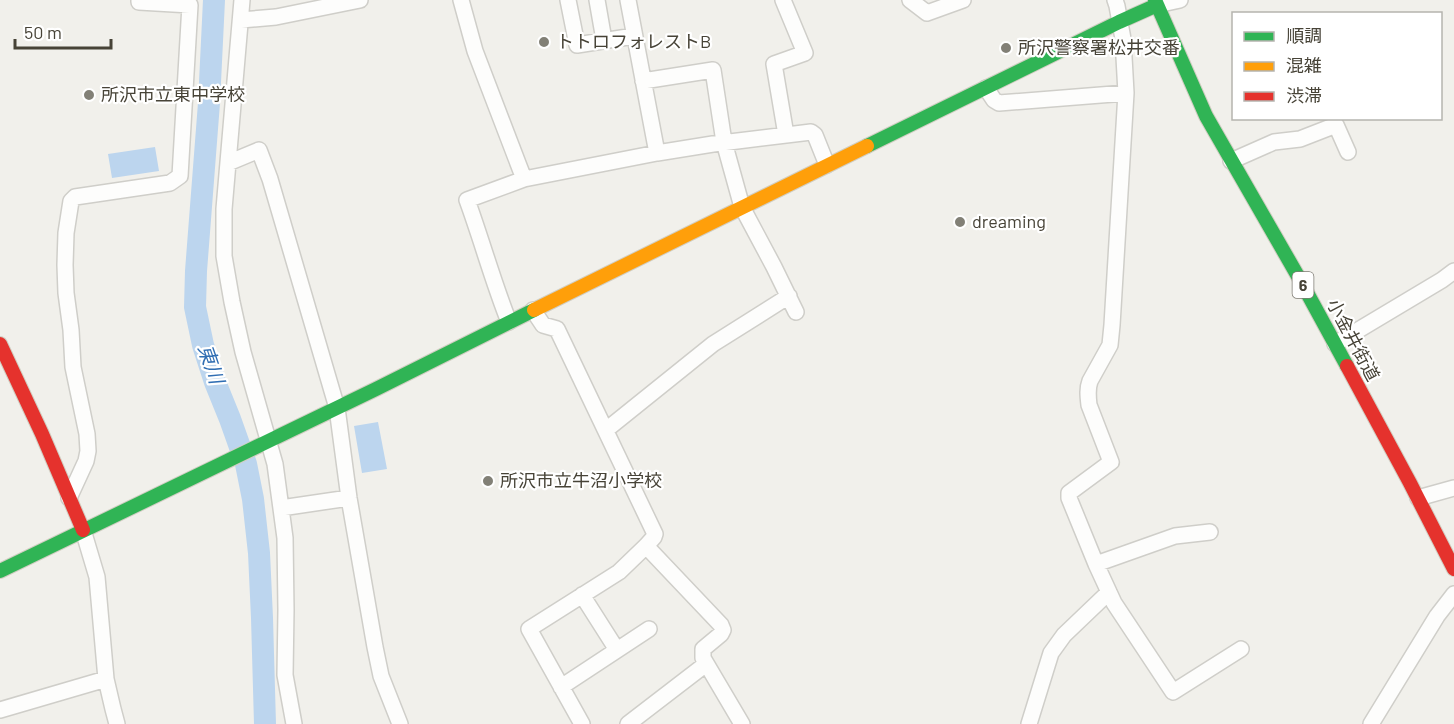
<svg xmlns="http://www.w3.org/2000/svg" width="1454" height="724" viewBox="0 0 1454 724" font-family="Barlow,'Noto Sans JP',sans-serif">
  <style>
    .water { fill: #bcd5ee }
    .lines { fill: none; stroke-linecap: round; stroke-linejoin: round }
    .river { stroke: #bcd5ee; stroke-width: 22 }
    .street-casing { stroke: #cfcec9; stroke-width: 18 }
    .fast-casing { stroke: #d1cec2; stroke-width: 16 }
    .slow-casing { stroke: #d1cec2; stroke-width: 16 }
    .jam-casing { stroke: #d1cec2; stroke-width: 16 }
    .street { stroke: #fdfdfc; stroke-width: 15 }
    .fast { stroke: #30b455; stroke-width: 14 }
    .slow { stroke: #ff9f0a; stroke-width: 14 }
    .jam { stroke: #e5322d; stroke-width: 14 }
    .poi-dot { fill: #828076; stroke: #fff; stroke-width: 2 }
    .labels { text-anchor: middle; stroke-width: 4.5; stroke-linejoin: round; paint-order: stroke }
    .shield { fill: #fff; stroke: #7e7b73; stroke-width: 1.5 }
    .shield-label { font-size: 16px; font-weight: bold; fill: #474337 }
    .poi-label { font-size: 18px; fill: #474337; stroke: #fff; text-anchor: start }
    .street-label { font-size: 18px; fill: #474337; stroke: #fff }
    .water-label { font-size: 20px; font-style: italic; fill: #306eb3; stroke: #fff }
  </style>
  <rect width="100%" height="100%" fill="#f1f0eb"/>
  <!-- water -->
  <path class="water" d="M155,147L159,171L112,178L108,154Z
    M378,422L387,469L362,473L354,426Z"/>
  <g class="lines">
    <!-- river -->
    <path class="river" d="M214,0L209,103L196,271L195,307L203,345L215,382L230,419L246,464L253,499L259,553L262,618L265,724"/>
    <!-- street casing -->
    <g class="street-casing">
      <path id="street" d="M242,0L224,209V256L232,302L243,352L275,464L285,538L286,610L285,675L294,724
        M461,0L475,51L524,179
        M568,0L577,45L634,36
        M597,0L604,40
        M628,0L657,153
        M783,0L805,53L774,64L786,135
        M910,0L927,13L963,0
        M1115,0L1117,6L1123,39L1126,93L1112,325L1110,345L1090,381C1087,389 1088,396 1089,405L1111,462L1069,493V498L1096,564L1114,603L1173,692L1241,649
        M1157,5L1180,0
        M241,20L276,17L360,0
        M643,81L713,70L724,142L742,207L774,267L796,312
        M986,88L994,100L999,103L1126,93
        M1231,161L1274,142L1300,139L1336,125L1348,152
        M228,163L259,150L270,179L337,408L349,498L375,647L381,676L400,724
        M533,310L543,325L557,329L655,534L654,537L646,546L619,572L529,629L582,724
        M509,322C493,282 482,241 467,200L524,179L657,153L713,144L811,132L815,135L827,165
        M1335,344L1442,280L1454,271
        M606,430L713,344L789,296
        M69,498L86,461L88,451L87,434L73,367L71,330L66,293L65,265L66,233L71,201L75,197L170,183L180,176L190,5L139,2V0
        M1418,498L1454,488
        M281,508L349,498
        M83,530L97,577L106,679L113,709L117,724
        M646,546L721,625L723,630L721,634L703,649V658L742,724
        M1096,564L1175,536L1210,532
        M582,595L617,650
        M561,687L649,629
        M0,710L106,679
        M628,724L706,664
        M1029,724L1051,653L1064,635L1109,592
        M1371,724L1437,616L1454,594"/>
    </g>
    <!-- fast casing -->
    <g class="fast-casing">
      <path id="fast" d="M1155,0L1206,116L1299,278L1347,366
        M867,146L1119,22L1157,5
        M0,571L376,389L534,310"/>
    </g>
    <!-- slow casing -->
    <g class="slow-casing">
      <path id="slow" d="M534,310L867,146"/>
    </g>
    <!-- jam casing -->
    <g class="jam-casing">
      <path id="jam" d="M0,344L42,434L83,530
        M1347,366L1410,483L1454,569"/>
    </g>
    <!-- street -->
    <use href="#street" class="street"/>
    <!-- fast -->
    <use href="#fast" class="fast"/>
    <!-- slow -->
    <use href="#slow" class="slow"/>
    <!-- jam -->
    <use href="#jam" class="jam"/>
  </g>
  <!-- markers -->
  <g class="poi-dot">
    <circle cx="544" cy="42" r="6"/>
    <circle cx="1006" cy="48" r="6"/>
    <circle cx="89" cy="95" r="6"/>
    <circle cx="960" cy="222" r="6"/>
    <circle cx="488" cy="481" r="6"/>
  </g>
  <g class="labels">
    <!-- shield labels -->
    <rect class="shield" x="1292.5" y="272" width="21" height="26" rx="4.5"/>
    <g class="shield-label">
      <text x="1303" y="291">6</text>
    </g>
    <!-- poi labels -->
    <g class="poi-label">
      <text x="556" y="48">トトロフォレストB</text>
      <text x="1018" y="54">所沢警察署松井交番</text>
      <text x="101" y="101">所沢市立東中学校</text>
      <text x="972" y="228">dreaming</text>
      <text x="500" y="487">所沢市立牛沼小学校</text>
    </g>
    <!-- street labels -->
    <g class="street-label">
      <text transform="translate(1353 340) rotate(62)" y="6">小金井街道</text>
    </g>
    <!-- water labels -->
    <g class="water-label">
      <text transform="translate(211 364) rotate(71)" y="7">東川</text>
    </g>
  </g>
  <!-- legend -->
  <rect x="1232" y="12" width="210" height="108" fill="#ffffff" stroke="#b5b4af" stroke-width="1.5"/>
  <rect x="1244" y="32" width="30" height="9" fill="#30b455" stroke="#b5b4af" stroke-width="1.5"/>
  <text x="1286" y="42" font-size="18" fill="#474337">順調</text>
  <rect x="1244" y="62" width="30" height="9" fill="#ff9f0a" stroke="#b5b4af" stroke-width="1.5"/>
  <text x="1286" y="72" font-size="18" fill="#474337">混雑</text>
  <rect x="1244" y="92" width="30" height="9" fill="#e5322d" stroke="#b5b4af" stroke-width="1.5"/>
  <text x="1286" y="102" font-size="18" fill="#474337">渋滞</text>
  <!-- scale -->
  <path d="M15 39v9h96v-9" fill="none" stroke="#474337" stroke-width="3"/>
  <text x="24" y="39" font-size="18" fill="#474337" stroke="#ffffff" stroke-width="4.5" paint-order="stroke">50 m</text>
</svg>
